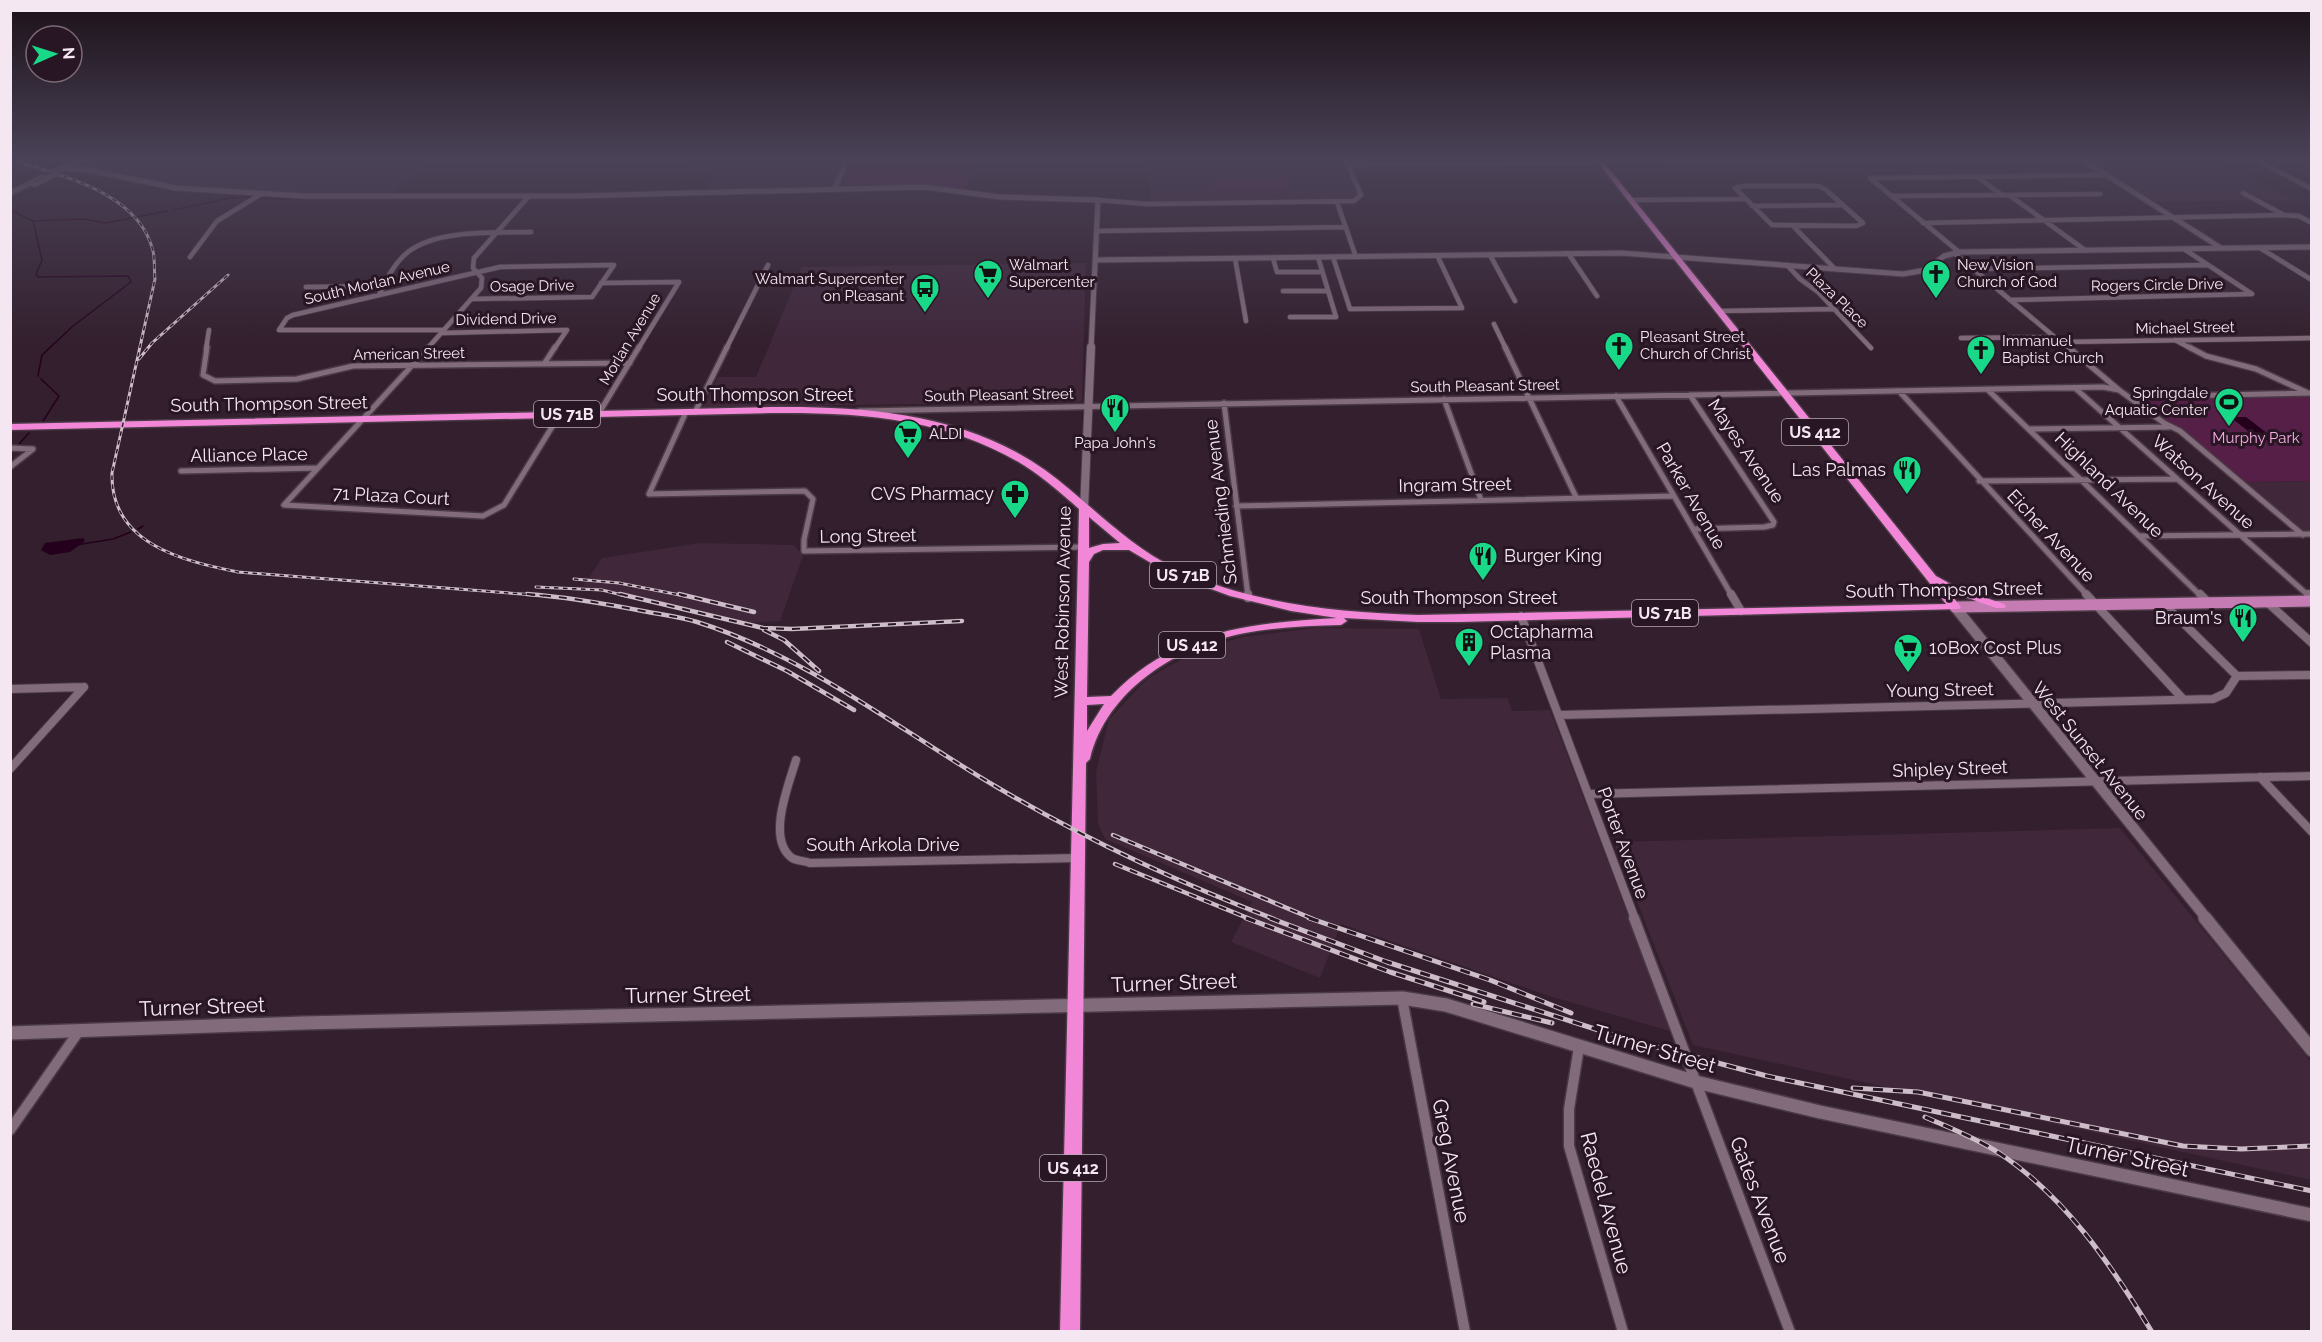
<svg xmlns="http://www.w3.org/2000/svg" width="2322" height="1342" viewBox="0 0 2322 1342" font-family="Raleway,sans-serif">
  <style>
    .built { fill: #40273a }
    .green { fill: #551f48 }
    .water { fill: #25001d }
    .lines { fill: none; stroke-linecap: round; stroke-linejoin: round }
    .stream { stroke: #25001d; stroke-width: 1.5 }
    .street-far3-casing { stroke: #4a3a46; stroke-width: 6 }
    .street-far2-casing { stroke: #4a3a46; stroke-width: 8 }
    .street-far1-casing { stroke: #4a3a46; stroke-width: 10 }
    .street-casing { stroke: #4a3a46; stroke-width: 13 }
    .secondary-far3-casing { stroke: #4a3a46; stroke-width: 7 }
    .secondary-far2-casing { stroke: #4a3a46; stroke-width: 10 }
    .secondary-far1-casing { stroke: #4a3a46; stroke-width: 13 }
    .secondary-casing { stroke: #4a3a46; stroke-width: 16 }
    .primary-casing { stroke: #4a3a46; stroke-width: 14 }
    .highway-casing { stroke: #4a3a46; stroke-width: 3 }
    .street-far3 { stroke: #826b7b; stroke-width: 4.5 }
    .street-far2 { stroke: #826b7b; stroke-width: 5 }
    .street-far1 { stroke: #826b7b; stroke-width: 8 }
    .street { stroke: #826b7b; stroke-width: 10 }
    .secondary-far3 { stroke: #826b7b; stroke-width: 5 }
    .secondary-far2 { stroke: #826b7b; stroke-width: 8 }
    .secondary-far1 { stroke: #826b7b; stroke-width: 10 }
    .secondary { stroke: #826b7b; stroke-width: 13 }
    .primary { stroke: #c57cb2; stroke-width: 11 }
    .highway { fill: #f287d7; fill-rule: evenodd }
    .rail-far2-casing { stroke: #cdbdc8; stroke-width: 3 }
    .rail-far1-casing { stroke: #cdbdc8; stroke-width: 4.5 }
    .rail-casing { stroke: #cdbdc8; stroke-width: 5 }
    .rail-far2 { stroke: #291624; stroke-width: 1.5; stroke-dasharray: 4.5; stroke-linecap: butt }
    .rail-far1 { stroke: #291624; stroke-width: 2; stroke-dasharray: 8; stroke-linecap: butt }
    .rail { stroke: #291624; stroke-width: 3; stroke-dasharray: 10; stroke-linecap: butt }
    .secondary-bridge-casing { stroke: #4a3a46; stroke-width: 7; stroke-linecap: butt }
    .secondary-bridge { stroke: #826b7b; stroke-width: 5 }
    .labels { text-anchor: middle; stroke-width: 6; stroke-linejoin: round; paint-order: stroke }
    .far-poi-label { font-size: 15px; fill: #f5e7f1; stroke: #291624; text-anchor: start }
    .far-street-label { font-size: 15px; fill: #f5e7f1; stroke: #291624 }
    .far-park-label { font-size: 15px; fill: #f5ace0; stroke: #291624 }
    .shield { fill: #291624; stroke: #b8a8b4; stroke-width: 1.5 }
    .shield-label { font-size: 16px; font-weight: bold; fill: #f5e7f1 }
    .street-label { font-size: 18px; fill: #f5e7f1; stroke: #291624 }
    .poi-label { font-size: 18px; fill: #f5e7f1; stroke: #291624; text-anchor: end }
    .near-street-label { font-size: 21px; fill: #f5e7f1; stroke: #291624 }
  </style>
  <rect width="100%" height="100%" fill="#331f2d"/>
  <!-- built -->
  <path class="built" d="M89,160H433L391,194H312L176,186L78,165Z
    M690,160H847L835,188L704,193L719,168L684,169Z
    M1148,160H1344L1359,195L1353,200L1151,202Z
    M2087,160H2214L2291,200L2153,202Z
    M1086,263L1082,400L1080,402L703,407L718,377H756L802,267Z
    M2311,481V534L2303,535L2240,482Z
    M700,543L794,545L803,556L780,621L750,623L583,586L602,558Z
    M1315,628L1419,629L1441,699L1508,698L1512,711L1550,710L1673,1032L1549,996L1341,924L1320,978L1231,942L1252,902L1105,839L1098,824L1096,772L1109,719L1148,678L1197,651L1242,637Z
    M2120,828L2311,1062V1180L1693,1045L1614,842Z"/>
  <!-- green -->
  <path class="green" d="M852,160H975L965,191L910,185L842,186Z
    M1286,178L1289,191H1214L1212,179Z
    M2311,393V481L2240,482L2180,431L2169,427L2133,397Z"/>
  <!-- water -->
  <path class="water" d="M2230,417H2246L2276,440H2260Z
    M83,538L85,541L70,552L50,555L41,550L45,543Z"/>
  <g class="lines">
    <!-- stream -->
    <path class="stream" d="M260,198L291,199
      M10,210L33,221L42,260L36,274L38,277L128,276L131,282L73,326L42,355L38,376
      M173,210L230,198L250,197
      M33,221L83,219L106,223L167,211
      M41,379L59,396L43,421
      M19,444L29,433
      M138,529L143,526
      M76,545L113,539L131,532"/>
    <!-- street-far3 casing -->
    <g class="street-far3-casing">
      <path id="street-far3" d="M1662,160L1671,162L1840,160
        M2256,160L2312,189
        M1348,165L1601,162
        M1976,176L2002,195
        M1743,186H1818L1825,189L1863,223L1856,226L1772,225L1735,188Z
        M2243,193L2284,215L2299,216L2312,223
        M2009,195L2085,250
        M1891,196L2100,194
        M1098,200L1147,204L1354,201L1361,195L1346,160
        M1631,200L1745,199
        M1337,202L1356,257
        M1752,206L1843,205
        M1923,223L2284,215
        M1793,226L1835,269
        M1097,231L1346,227
        M2260,248L2312,280
        M1959,252L1870,178L2106,175
        M1568,253L1597,296
        M1954,253L2069,349
        M1490,255L1515,301
        M190,257L217,221L261,194
        M1333,257L1350,309L1462,308L1437,255
        M1235,258L1246,321
        M1273,258L1277,272H1322
        M1787,265L1800,279L1818,292L1871,348
        M1973,269L2208,265
        M601,283L679,282L638,349
        M306,287L384,286
        M1283,291H1328
        M379,295C386,280 394,263 408,252C437,229 495,233 531,232
        M2010,300L2252,294L2184,249
        M1719,311L1834,309
        M1290,317H1336L1318,257
        M1494,324L1506,349
        M444,330H279L287,318L293,315L500,267L614,265L592,297L472,299
        M442,333L567,330L554,349
        M1961,338L2054,337
        M2175,340L2192,349
        M2060,342L2312,338
        M206,349L209,330
        M427,349L481,288L482,278L473,268L474,258L529,196
        M726,349L768,265"/>
    </g>
    <!-- street-far2 casing -->
    <g class="street-far2-casing">
      <path id="street-far2" d="M207,347L203,375L215,381L297,379L353,366L630,363
        M429,347L284,505L483,516L504,505L560,414
        M1505,347L1576,497
        M2068,347L2119,390L2164,423L2180,431L2303,535
        M2189,347L2206,356L2256,369L2306,392
        M544,364L555,347
        M2075,388L2309,596
        M1988,390L2201,596
        M1899,391L2088,596
        M1690,395L1774,522L1773,525L1764,527L1693,529
        M1616,396L1732,596
        M2133,397L2312,393
        M1444,399L1481,500
        M1224,403L1248,596
        M859,411L2103,387L2119,390
        M686,412L649,494L805,491L813,499L804,540V551L1082,547
        M695,412L727,347
        M599,413L639,347
        M2029,429L2169,427
        M10,448L33,449L10,467
        M181,471L317,468
        M1979,481L2177,479
        M1236,506L1674,496
        M2140,536L2312,534"/>
    </g>
    <!-- street-far1 casing -->
    <g class="street-far1-casing">
      <path id="street-far1" d="M1248,594V598
        M1731,594L1741,611
        M2086,594L2183,699
        M2200,594L2209,603
        M2308,594L2312,598
        M2267,602L2312,643
        M2164,604L2237,676
        M1521,616L1635,919
        M10,689L84,687
        M1559,715L2213,699L2226,693L2237,676L2312,675
        M796,760C789,784 766,839 792,858C797,861 805,861 810,863L1078,858
        M10,769L84,687
        M2260,777L2312,832
        M1589,794L2312,776"/>
    </g>
    <!-- street casing -->
    <g class="street-casing">
      <path id="street" d="M1634,918L1790,1332
        M1402,998L1465,1332
        M1579,1047L1569,1109V1146L1623,1332
        M10,1130L79,1031"/>
    </g>
    <!-- secondary-far3 casing -->
    <g class="secondary-far3-casing">
      <path id="secondary-far3" d="M2083,160L2221,248
        M64,168L89,170L176,188L304,196H574L924,187L1000,197L1098,200L1091,349
        M53,172L80,160
        M835,188L847,160
        M10,193L43,177
        M1097,260L1621,253L1903,274L1926,270L1944,256L1959,252L2312,247"/>
    </g>
    <!-- secondary-far2 casing -->
    <g class="secondary-far2-casing">
      <path id="secondary-far2" d="M1084,509L1091,347"/>
    </g>
    <!-- secondary-far1 casing -->
    <g class="secondary-far1-casing">
      <path id="secondary-far1" d="M1955,607L2207,919"/>
    </g>
    <!-- secondary casing -->
    <g class="secondary-casing">
      <path id="secondary" d="M2205,918L2312,1050
        M10,1033L303,1023L1402,998L1446,1005L1696,1082L1820,1112L2312,1215"/>
    </g>
    <!-- primary casing -->
    <g class="primary-casing">
      <path id="primary" d="M1955,607L2312,601"/>
    </g>
    <!-- highway casing -->
    <g class="highway-casing">
      <path id="highway" d="M1596,160H1602L1936,576L1960,589L2004,604L2006,606L2004,608H1996L1948,591L1961,607L1959,609L1460,622H1418L1344,618L1347,621L1341,625C1309,626 1276,627 1245,633C1178,646 1107,689 1090,759L1086,763L1080,1332H1060L1079,509C1062,494 1044,478 1025,466C948,418 859,412 771,413L10,430V424L771,407C865,406 965,413 1045,470C1089,502 1125,544 1175,568C1250,604 1335,612 1418,615L1946,604ZM1089,517L1120,543L1103,544L1089,548ZM1103,550H1129L1168,573L1230,596L1291,611L1337,618C1250,623 1175,630 1111,696L1087,697L1089,562L1094,554ZM1104,704L1087,731V705Z"/>
    </g>
    <!-- street-far3 -->
    <use href="#street-far3" class="street-far3"/>
    <!-- street-far2 -->
    <use href="#street-far2" class="street-far2"/>
    <!-- street-far1 -->
    <use href="#street-far1" class="street-far1"/>
    <!-- street -->
    <use href="#street" class="street"/>
    <!-- secondary-far3 -->
    <use href="#secondary-far3" class="secondary-far3"/>
    <!-- secondary-far2 -->
    <use href="#secondary-far2" class="secondary-far2"/>
    <!-- secondary-far1 -->
    <use href="#secondary-far1" class="secondary-far1"/>
    <!-- secondary -->
    <use href="#secondary" class="secondary"/>
    <!-- primary -->
    <use href="#primary" class="primary"/>
    <!-- highway -->
    <use href="#highway" class="highway"/>
    <!-- rail-far2 casing -->
    <g class="rail-far2-casing">
      <path id="rail-far2" d="M12,160C61,176 139,192 153,251C155,260 154,270 155,279L112,473C110,544 183,561 238,572L548,596
        M139,359L152,343L228,275
        M574,579L619,583L685,596
        M536,587L602,590L626,596"/>
    </g>
    <!-- rail-far1 casing -->
    <g class="rail-far1-casing">
      <path id="rail-far1" d="M527,594C568,597 607,604 648,612C664,615 681,617 697,622C806,656 898,729 995,786C1083,838 1179,883 1274,919
        M620,594L763,628L792,629L962,621
        M679,594L754,612
        M764,630L784,640L819,671
        M727,642L787,671L854,710
        M1113,835L1313,919
        M1115,864L1250,919"/>
    </g>
    <!-- rail casing -->
    <g class="rail-casing">
      <path id="rail" d="M1246,918L1390,972L1484,1002
        M1270,918L1387,962L1623,1038L1767,1076L2312,1191
        M1309,918L1490,980L1571,1013
        M1473,1004L1552,1023
        M1853,1088L1918,1092L2183,1146L2241,1149L2312,1146
        M1925,1117C1950,1128 1976,1138 1999,1153C2066,1197 2111,1265 2152,1332"/>
    </g>
    <!-- rail-far2 -->
    <use href="#rail-far2" class="rail-far2"/>
    <!-- rail-far1 -->
    <use href="#rail-far1" class="rail-far1"/>
    <!-- rail -->
    <use href="#rail" class="rail"/>
    <!-- secondary-bridge casing -->
    <g class="secondary-bridge-casing">
      <path id="secondary-bridge" d="M34,185L61,171"/>
    </g>
    <!-- secondary-bridge -->
    <use href="#secondary-bridge" class="secondary-bridge"/>
  </g>
  <!-- sky -->
  <linearGradient id="sky" x2="0" y2="1"><stop stop-color="#1c1119"/><stop offset="0.46" stop-color="#4a4257"/><stop offset="1" stop-color="#4a4257" stop-opacity="0"/></linearGradient>
  <rect width="2322" height="348" fill="url(#sky)"/>
  <!-- icons -->
  <defs>
    <g id="supermarket-pin" transform="scale(1.5)"><path d="M0 17L-7.5 6A9.5 9.5 0 1 1 7.5 6Z" fill="#19d989" stroke="#291624"/><path d="M-6-5.5h2.5l.6 2H6L4.5 2H-2.5L-4.4-4H-6ZM-1.5 3.2a1.3 1.3 0 1 0 .1 0ZM3 3.2a1.3 1.3 0 1 0 .1 0Z" fill="#111"/></g>
    <g id="church-pin" transform="scale(1.5)"><path d="M0 17L-7.5 6A9.5 9.5 0 1 1 7.5 6Z" fill="#19d989" stroke="#291624"/><path d="M-1.2-6h2.4v3.5h3.3v2.4h-3.3V6h-2.4V-.1h-3.3v-2.4h3.3Z" fill="#111"/></g>
    <g id="bus-pin" transform="scale(1.5)"><path d="M0 17L-7.5 6A9.5 9.5 0 1 1 7.5 6Z" fill="#19d989" stroke="#291624"/><path d="M-5-6H5V4H4V6H2V4H-2V6H-4V4H-5ZM-3.5-4V0h7V-4ZM-3.5 1.2v1.5H-2V1.2ZM2 1.2v1.5H3.5V1.2Z" fill="#111"/></g>
    <g id="stadium-pin" transform="scale(1.5)"><path d="M0 17L-7.5 6A9.5 9.5 0 1 1 7.5 6Z" fill="#19d989" stroke="#291624"/><path d="M0-5a6.5 5 0 1 0 0 10a6.5 5 0 1 0 0-10ZM-3.5-1.8h7v3.6h-7Z" fill="#111"/></g>
    <g id="restaurant-pin" transform="scale(1.5)"><path d="M0 17L-7.5 6A9.5 9.5 0 1 1 7.5 6Z" fill="#19d989" stroke="#291624"/><path d="M-5-6h1v4h1v-4h1v4h1v-4h1v5L-1.5 .5V6h-2V.5L-5-1ZM5-6V6H3V1.5H1.5Q1.5-4 5-6Z" fill="#111"/></g>
    <g id="pharmacy-pin" transform="scale(1.5)"><path d="M0 17L-7.5 6A9.5 9.5 0 1 1 7.5 6Z" fill="#19d989" stroke="#291624"/><path d="M-2-6h4v4h4v4h-4v4h-4v-4h-4v-4h4Z" fill="#111"/></g>
    <g id="building-pin" transform="scale(1.5)"><path d="M0 17L-7.5 6A9.5 9.5 0 1 1 7.5 6Z" fill="#19d989" stroke="#291624"/><path d="M-4-6H4V6H1V3H-1V6H-4ZM-2.5-4.3h1.7v1.8h-1.7ZM.8-4.3h1.7v1.8H.8ZM-2.5-1h1.7V.8h-1.7ZM.8-1h1.7V.8H.8Z" fill="#111"/></g>
  </defs>
  <g fill-rule="evenodd">
    <use href="#supermarket-pin" x="988" y="274"/>
    <use href="#church-pin" x="1936" y="274"/>
    <use href="#bus-pin" x="925" y="288"/>
    <use href="#church-pin" x="1619" y="346"/>
    <use href="#church-pin" x="1981" y="350"/>
    <use href="#stadium-pin" x="2229" y="402"/>
    <use href="#restaurant-pin" x="1115" y="408"/>
    <use href="#supermarket-pin" x="908" y="434"/>
    <use href="#restaurant-pin" x="1907" y="470"/>
    <use href="#pharmacy-pin" x="1015" y="494"/>
    <use href="#restaurant-pin" x="1483" y="556"/>
    <use href="#restaurant-pin" x="2243" y="618"/>
    <use href="#building-pin" x="1469" y="642"/>
    <use href="#supermarket-pin" x="1908" y="648"/>
  </g>
  <g class="labels">
    <!-- far-poi labels -->
    <g class="far-poi-label">
      <text x="1009" y="270">Walmart<tspan x="1009" dy="17">Supercenter</tspan></text>
      <text x="1957" y="270">New Vision<tspan x="1957" dy="17">Church of God</tspan></text>
      <text x="904" y="284" text-anchor="end">Walmart Supercenter<tspan x="904" dy="17">on Pleasant</tspan></text>
      <text x="1640" y="342">Pleasant Street<tspan x="1640" dy="17">Church of Christ</tspan></text>
      <text x="2002" y="346">Immanuel<tspan x="2002" dy="17">Baptist Church</tspan></text>
      <text x="2208" y="398" text-anchor="end">Springdale<tspan x="2208" dy="17">Aquatic Center</tspan></text>
      <text x="929" y="439">ALDI</text>
      <text x="1115" y="448" text-anchor="middle">Papa John's</text>
    </g>
    <!-- far-street labels -->
    <g class="far-street-label">
      <text transform="translate(377 283) rotate(-13)" y="5">South Morlan Avenue</text>
      <text transform="translate(2157 285) rotate(-1)" y="5">Rogers Circle Drive</text>
      <text transform="translate(532 286) rotate(-1)" y="5">Osage Drive</text>
      <text transform="translate(1837 298) rotate(44)" y="5">Plaza Place</text>
      <text transform="translate(506 319) rotate(-1)" y="5">Dividend Drive</text>
      <text transform="translate(2185 328) rotate(-1)" y="5">Michael Street</text>
      <text transform="translate(630 339) rotate(-59)" y="5">Morlan Avenue</text>
      <text transform="translate(409 354) rotate(-1)" y="5">American Street</text>
      <text transform="translate(1485 386) rotate(-1)" y="5">South Pleasant Street</text>
      <text transform="translate(999 395) rotate(-1)" y="5">South Pleasant Street</text>
    </g>
    <!-- far-park labels -->
    <g class="far-park-label">
      <text x="2256" y="443">Murphy Park</text>
    </g>
    <!-- shield labels -->
    <g class="shield">
      <rect x="534" y="401" width="66" height="26" rx="4.5"/>
      <rect x="1782" y="419" width="66" height="26" rx="4.5"/>
      <rect x="1150" y="562" width="66" height="26" rx="4.5"/>
      <rect x="1632" y="600" width="66" height="26" rx="4.5"/>
      <rect x="1159" y="632" width="66" height="26" rx="4.5"/>
      <rect x="1040" y="1155" width="66" height="26" rx="4.5"/>
    </g>
    <g class="shield-label">
      <text x="567" y="420">US 71B</text>
      <text x="1815" y="438">US 412</text>
      <text x="1183" y="581">US 71B</text>
      <text x="1665" y="619">US 71B</text>
      <text x="1192" y="651">US 412</text>
      <text x="1073" y="1174">US 412</text>
    </g>
    <!-- street labels -->
    <g class="street-label">
      <text x="755" y="401">South Thompson Street</text>
      <text transform="translate(269 404) rotate(-1)" y="6">South Thompson Street</text>
      <text transform="translate(1746 451) rotate(56)" y="6">Mayes Avenue</text>
      <text transform="translate(249 455) rotate(-1)" y="6">Alliance Place</text>
      <text transform="translate(2203 482) rotate(42)" y="6">Watson Avenue</text>
      <text transform="translate(1455 485) rotate(-1)" y="6">Ingram Street</text>
      <text transform="translate(2109 485) rotate(44)" y="6">Highland Avenue</text>
      <text transform="translate(391 496) rotate(3)" y="6">71 Plaza Court</text>
      <text transform="translate(1691 496) rotate(60)" y="6">Parker Avenue</text>
      <text transform="translate(1221 502) rotate(-97)" y="6">Schmieding Avenue</text>
      <text transform="translate(868 536) rotate(-1)" y="6">Long Street</text>
      <text transform="translate(2051 536) rotate(47)" y="6">Eicher Avenue</text>
      <text transform="translate(1944 590) rotate(-1)" y="6">South Thompson Street</text>
      <text x="1459" y="604">South Thompson Street</text>
      <text transform="translate(1063 602) rotate(-89)" y="6">West Robinson Avenue</text>
      <text transform="translate(1940 690) rotate(-1)" y="6">Young Street</text>
      <text transform="translate(2090 751) rotate(51)" y="6">West Sunset Avenue</text>
      <text transform="translate(1950 769) rotate(-2)" y="6">Shipley Street</text>
      <text transform="translate(1623 843) rotate(70)" y="6">Porter Avenue</text>
      <text x="883" y="851">South Arkola Drive</text>
    </g>
    <!-- poi labels -->
    <g class="poi-label">
      <text x="1886" y="476">Las Palmas</text>
      <text x="994" y="500">CVS Pharmacy</text>
      <text x="1504" y="562" text-anchor="start">Burger King</text>
      <text x="2222" y="624">Braum's</text>
      <text x="1490" y="638" text-anchor="start">Octapharma<tspan x="1490" dy="21">Plasma</tspan></text>
      <text x="1929" y="654" text-anchor="start">10Box Cost Plus</text>
    </g>
    <!-- near-street labels -->
    <g class="near-street-label">
      <text transform="translate(1174 983) rotate(-2)" y="7">Turner Street</text>
      <text transform="translate(688 995) rotate(-1)" y="7">Turner Street</text>
      <text transform="translate(202 1007) rotate(-2)" y="7">Turner Street</text>
      <text transform="translate(1655 1049) rotate(16)" y="7">Turner Street</text>
      <text transform="translate(2127 1157) rotate(12)" y="7">Turner Street</text>
      <text transform="translate(1451 1161) rotate(79)" y="7">Greg Avenue</text>
      <text transform="translate(1760 1200) rotate(69)" y="7">Gates Avenue</text>
      <text transform="translate(1606 1203) rotate(75)" y="7">Raedel Avenue</text>
    </g>
  </g>
  <!-- border -->
  <rect width="2322" height="1342" fill="none" stroke="#f5e7f1" stroke-width="24"/>
  <!-- north arrow -->
  <g transform="translate(54 54) rotate(87)"><circle r="28" fill="#291624" stroke="#7b6a76" stroke-width="1.5"/>
  <path d="M0-4.5L10 22L0 15L-10 22Z" fill="#19d989"/>
  <text y="-9" font-size="16" font-weight="bold" text-anchor="middle" fill="#f5e7f1">N</text>
  </g>
</svg>
